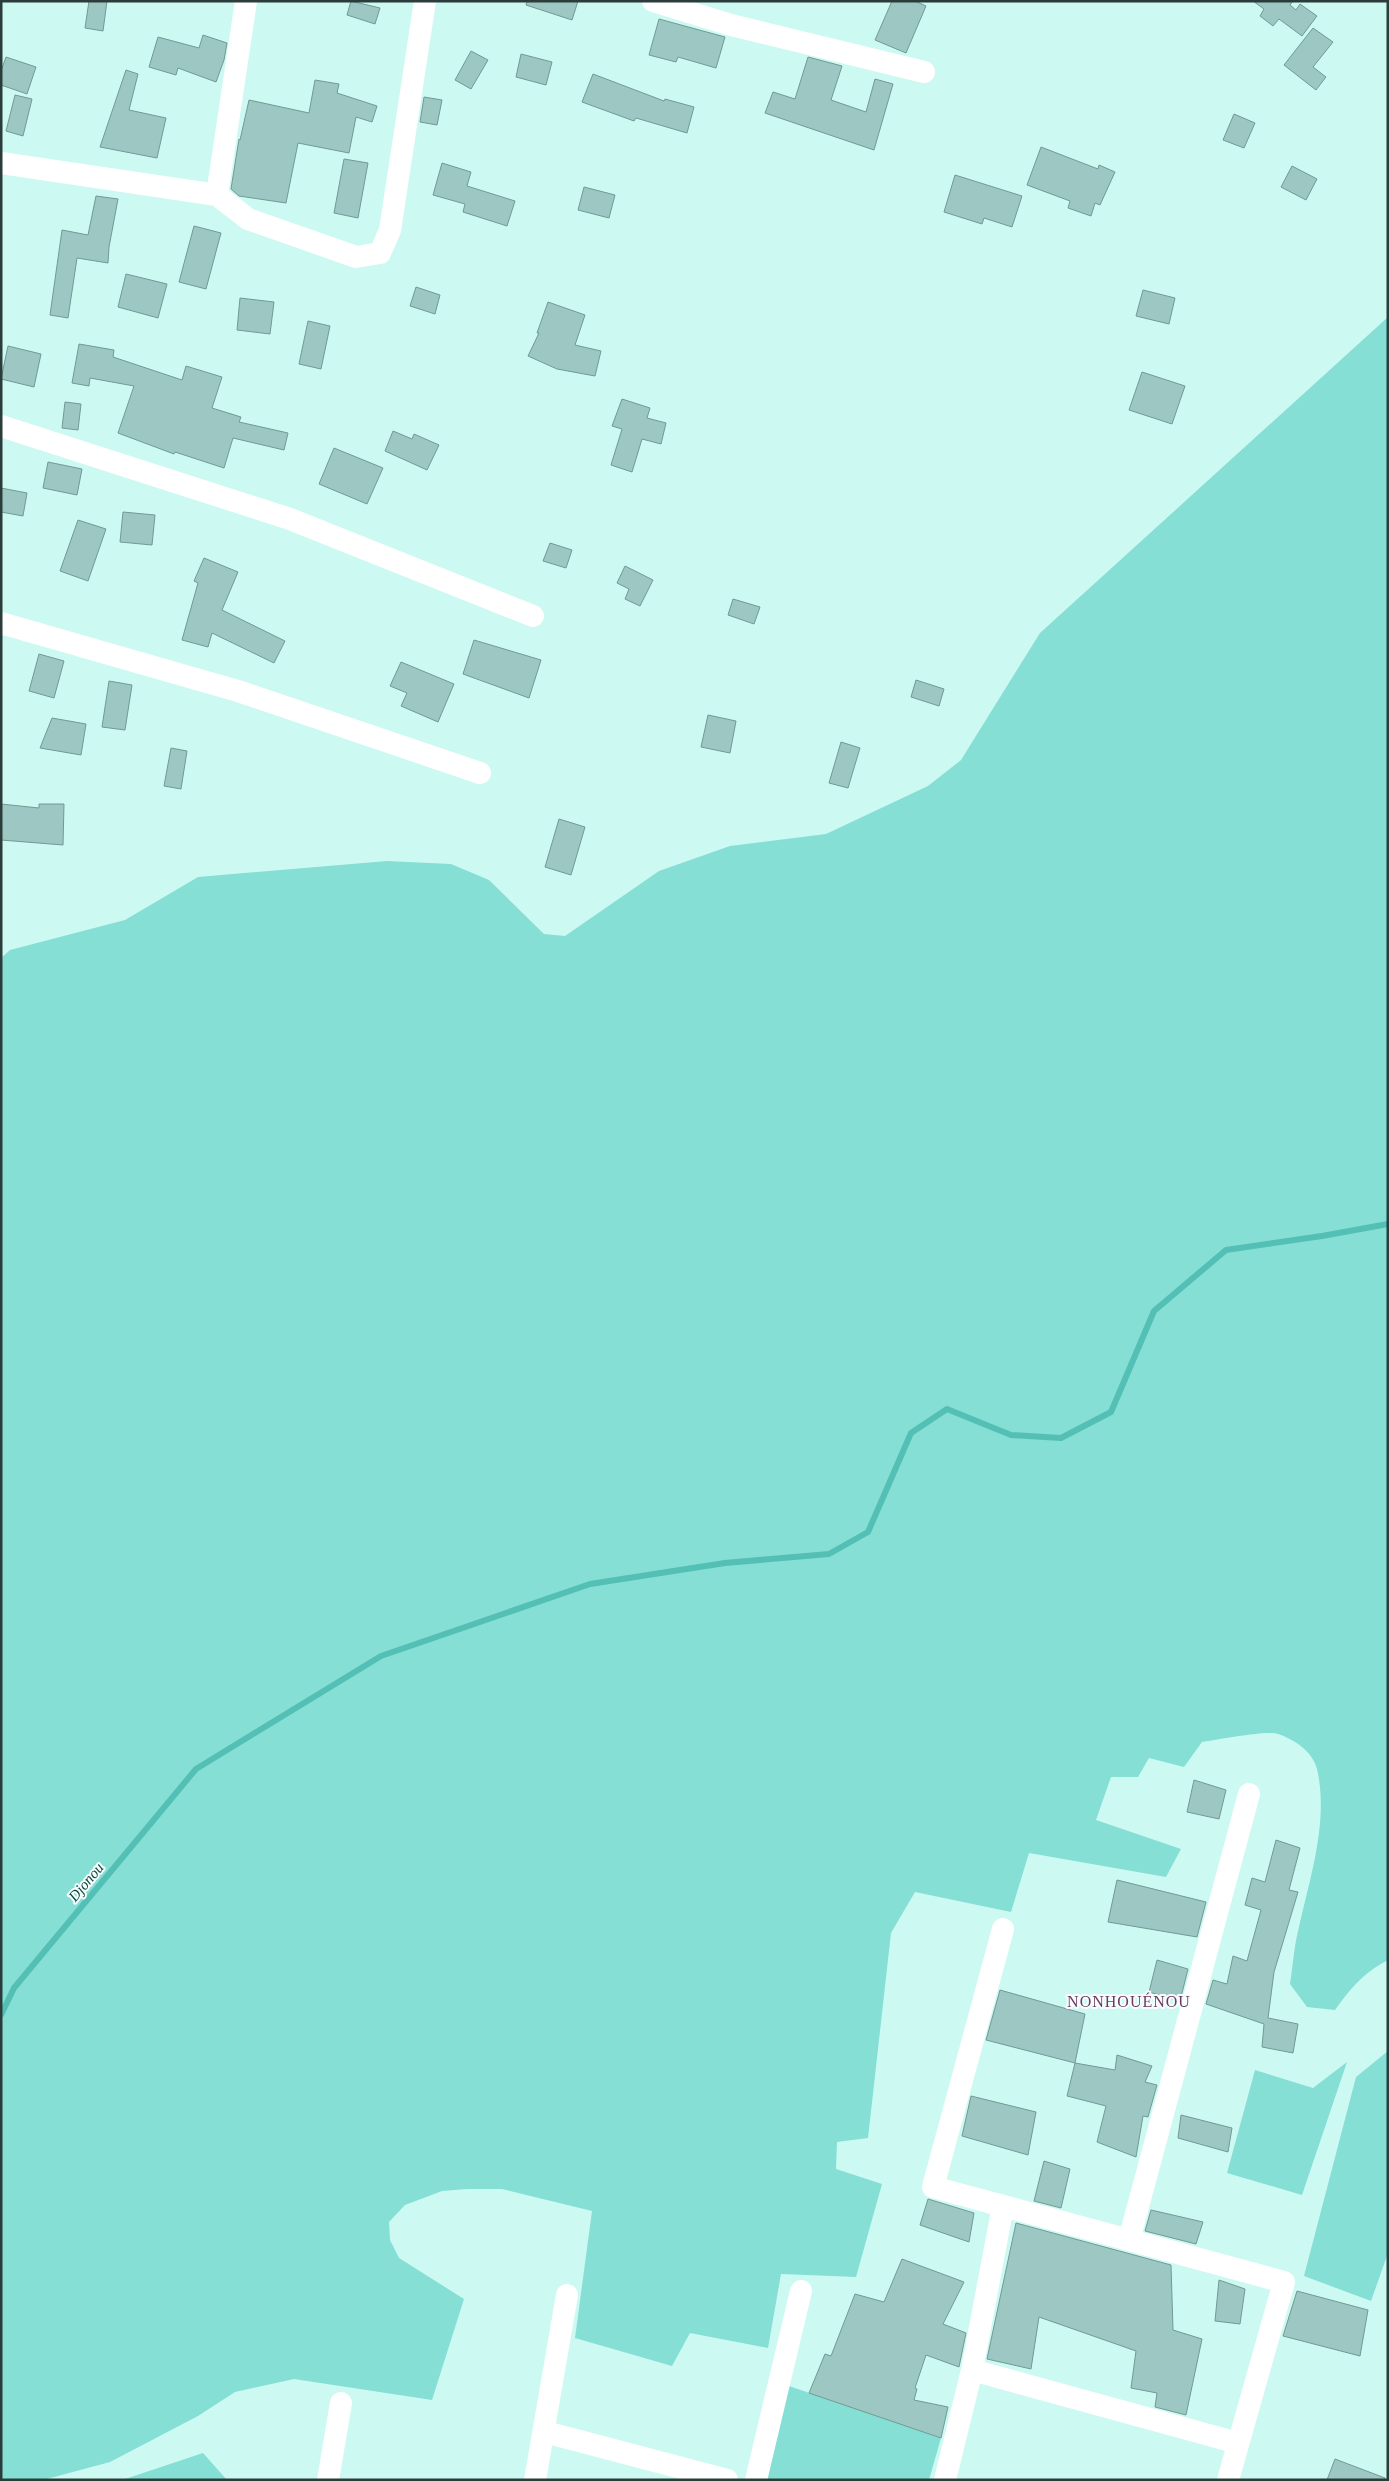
<svg xmlns="http://www.w3.org/2000/svg" width="1389" height="2481" viewBox="0 0 1389 2481" font-family="'Times New Roman',serif">
  <style>
    .green { fill: #85dfd5 }
    .lines { fill: none; stroke-linecap: round; stroke-linejoin: round }
    .stream { stroke: #54bfb5; stroke-width: 6 }
    .building { fill: #9cc7c2; stroke: #719a95 }
    .minor { stroke: #fff; stroke-width: 22 }
    .labels { text-anchor: middle; stroke-width: 4; stroke-linejoin: round; paint-order: stroke }
    .water-label { font-size: 15px; font-style: italic; fill: #0c3e3a; stroke: #f5fefc }
    .quarter-label { font-size: 16px; letter-spacing: 1px; fill: #703763; stroke: #f5fefc }
  </style>
  <rect width="100%" height="100%" fill="#cdf9f3"/>
  <!-- green -->
  <path class="green" d="M1388,317V1960C1363,1973 1351,1988 1335,2010L1307,2007L1290,1984C1293,1965 1294,1946 1299,1927C1310,1877 1329,1821 1317,1769C1313,1752 1294,1739 1278,1734C1265,1730 1219,1740 1202,1742L1184,1767L1149,1758L1138,1777H1111L1096,1820L1181,1849L1166,1877L1029,1853L1011,1912L915,1892L891,1933L868,2138L837,2142L836,2169L882,2184L856,2277L781,2274L768,2348L690,2333L672,2366L575,2338L592,2211L502,2189H467L442,2191L405,2205L389,2222L390,2240L399,2258L464,2299L432,2400L294,2379L235,2392L198,2416L110,2462L43,2480H1V958L10,950L125,920L198,877L387,861L451,864L489,880L544,934L565,936L659,871L730,846L826,834L928,786L961,760L1040,633Z
    M1388,2051V2253L1371,2301L1304,2276L1356,2077Z
    M1347,2062L1302,2195L1227,2173L1255,2070L1313,2088Z
    M789,2386L941,2438L929,2480H767Z
    M203,2453L227,2480H122Z"/>
  <g class="lines">
    <!-- stream -->
    <path class="stream" d="M1,2015L14,1988L196,1769L381,1656L590,1584L725,1563L829,1554L868,1532L911,1433L947,1409L1011,1435L1061,1438L1111,1412L1154,1311L1226,1250L1322,1236L1388,1224"/>
  </g>
  <!-- building -->
  <path class="building" d="M89,1H107L103,31L85,28Z
    M351,1L380,8L375,24L347,15Z
    M527,1H578L572,20L526,5Z
    M892,1H915L926,6L906,53L875,40Z
    M1253,1H1293L1290,5L1296,10L1300,4L1317,16L1302,36L1279,19L1273,26L1260,16L1264,9Z
    M659,19L725,37L716,68L678,57L676,62L649,55Z
    M1313,28L1333,42L1313,67L1326,77L1316,90L1284,65Z
    M203,35L227,43L224,60L216,82L178,68L176,75L149,67L158,37L199,48Z
    M471,51L488,60L471,89L455,80Z
    M521,54L552,62L546,85L516,77Z
    M6,57L36,67L27,94L1,85V71Z
    M808,57L842,66L831,100L866,112L875,79L893,84L874,150L765,113L773,92L795,99Z
    M126,70L138,74L129,110L166,118L157,158L100,147Z
    M593,74L664,101L665,99L694,107L687,133L636,118L634,121L582,102Z
    M315,80L339,84L337,93L377,106L372,122L356,117L349,153L298,143L286,203L239,196L231,189L239,139L240,140L249,100L309,113Z
    M15,95L32,99L23,136L6,131Z
    M424,97L442,100L437,125L420,122Z
    M1234,114L1255,123L1244,148L1223,140Z
    M1041,147L1098,169L1099,165L1115,172L1100,205L1095,203L1091,216L1068,208L1070,201L1027,185Z
    M344,159L368,163L358,218L334,213Z
    M442,163L471,172L467,186L515,201L507,226L463,212L465,204L433,195Z
    M1292,166L1317,179L1306,200L1281,187Z
    M955,175L1022,196L1012,227L984,218L982,224L944,212Z
    M584,187L615,195L609,218L578,210Z
    M96,196L118,199L109,247L108,263L77,258L68,318L50,315L62,230L88,235Z
    M194,226L221,233L206,289L179,282Z
    M126,274L167,284L158,318L118,307Z
    M416,287L440,295L435,314L410,306Z
    M1143,290L1175,298L1169,324L1136,316Z
    M240,298L274,302L270,334L237,330Z
    M548,302L585,315L575,345L601,351L595,376L557,369L528,356L539,333H537Z
    M308,321L330,326L321,369L299,364Z
    M79,344L114,350L113,357L182,380L186,366L222,377L212,408L241,417L239,422L288,433L284,450L233,438L224,468L175,452L174,454L118,433L134,386L90,378L89,386L72,383Z
    M8,346L41,354L34,387L1,379Z
    M1142,372L1185,386L1172,424L1129,410Z
    M622,399L650,408L647,418L666,423L661,444L642,439L632,472L611,465L622,429L612,426Z
    M65,402L81,404L78,430L62,428Z
    M393,431L412,439L414,434L439,445L427,470L385,451Z
    M334,448L383,468L367,504L319,484Z
    M48,462L82,469L77,495L43,488Z
    M1,488L27,493L23,516L1,512Z
    M123,512L155,515L152,545L120,542Z
    M78,520L106,529L88,581L60,571Z
    M550,543L572,550L566,568L543,561Z
    M204,558L238,572L222,610L285,641L274,663L212,633L208,647L182,640L198,583L194,581Z
    M625,566L653,580L640,606L625,599L629,589L617,583Z
    M733,599L760,607L754,624L728,615Z
    M474,640L541,660L529,698L463,674Z
    M39,654L64,661L54,698L29,691Z
    M401,662L454,684L438,722L401,706L407,693L390,686Z
    M916,680L944,689L939,706L911,697Z
    M109,681L132,685L125,730L102,727Z
    M708,715L736,721L730,753L701,747Z
    M52,718L86,724L81,755L40,748Z
    M841,742L860,748L848,788L829,783Z
    M171,748L187,751L181,789L164,786Z
    M1,804L39,808V804H64L63,845L1,840Z
    M559,819L585,827L571,875L545,867Z
    M1194,1780L1226,1790L1219,1819L1187,1812Z
    M1276,1840L1300,1848L1289,1890L1298,1892L1274,1972L1268,2018L1298,2024L1293,2053L1262,2047L1264,2024L1206,2004L1213,1980L1227,1984L1233,1956L1247,1961L1261,1910L1245,1905L1252,1878L1265,1882Z
    M1117,1880L1206,1902L1197,1937L1108,1922Z
    M1157,1960L1188,1969L1180,2001L1149,1992Z
    M1000,1990L1085,2014L1075,2063L986,2040Z
    M1117,2055L1152,2066L1145,2082L1157,2085L1148,2117L1143,2116L1136,2157L1097,2142L1106,2106L1067,2096L1075,2063L1115,2070Z
    M971,2096L1036,2112L1028,2155L962,2136Z
    M1181,2115L1232,2128L1228,2152L1178,2138Z
    M1044,2161L1070,2169L1061,2208L1034,2201Z
    M928,2199L974,2213L969,2242L920,2225Z
    M1151,2210L1203,2222L1196,2244L1145,2231Z
    M1016,2223L1171,2265L1173,2330L1202,2339L1186,2415L1155,2407L1157,2393L1131,2388L1136,2351L1039,2317L1031,2369L987,2359Z
    M902,2259L964,2282L943,2324L966,2333L959,2367L926,2355L915,2388L917,2389L914,2400L948,2407L941,2438L809,2393L825,2354L831,2356L855,2294L884,2302Z
    M1219,2280L1245,2289L1240,2324L1215,2321Z
    M1297,2291L1368,2310L1360,2356L1283,2336Z
    M1335,2459L1385,2478V2480H1327Z"/>
  <g class="lines">
    <!-- minor -->
    <path class="minor" d="M653,1L731,25L924,72
      M1,163L217,195L248,219L356,257L380,253L390,230L425,1
      M217,195L246,1
      M1,426L290,519L533,616
      M1,623L238,691L480,773
      M1003,1929L933,2187L1284,2282L1228,2480
      M1129,2240L1249,1794
      M972,2370L1238,2443
      M545,2432L727,2480
      M328,2480L341,2403
      M535,2480L567,2295
      M756,2480L801,2291
      M945,2480L972,2370L1003,2206"/>
  </g>
  <g class="labels">
    <!-- water labels -->
    <g class="water-label">
      <text transform="translate(86 1882) rotate(-50)" y="5">Djonou</text>
    </g>
    <!-- quarter labels -->
    <g class="quarter-label">
      <text x="1129" y="2007">NONHOUÉNOU</text>
    </g>
  </g>
  <!-- border -->
  <rect width="1389" height="2481" fill="none" stroke="#2b3d3b" stroke-width="5"/>
</svg>
